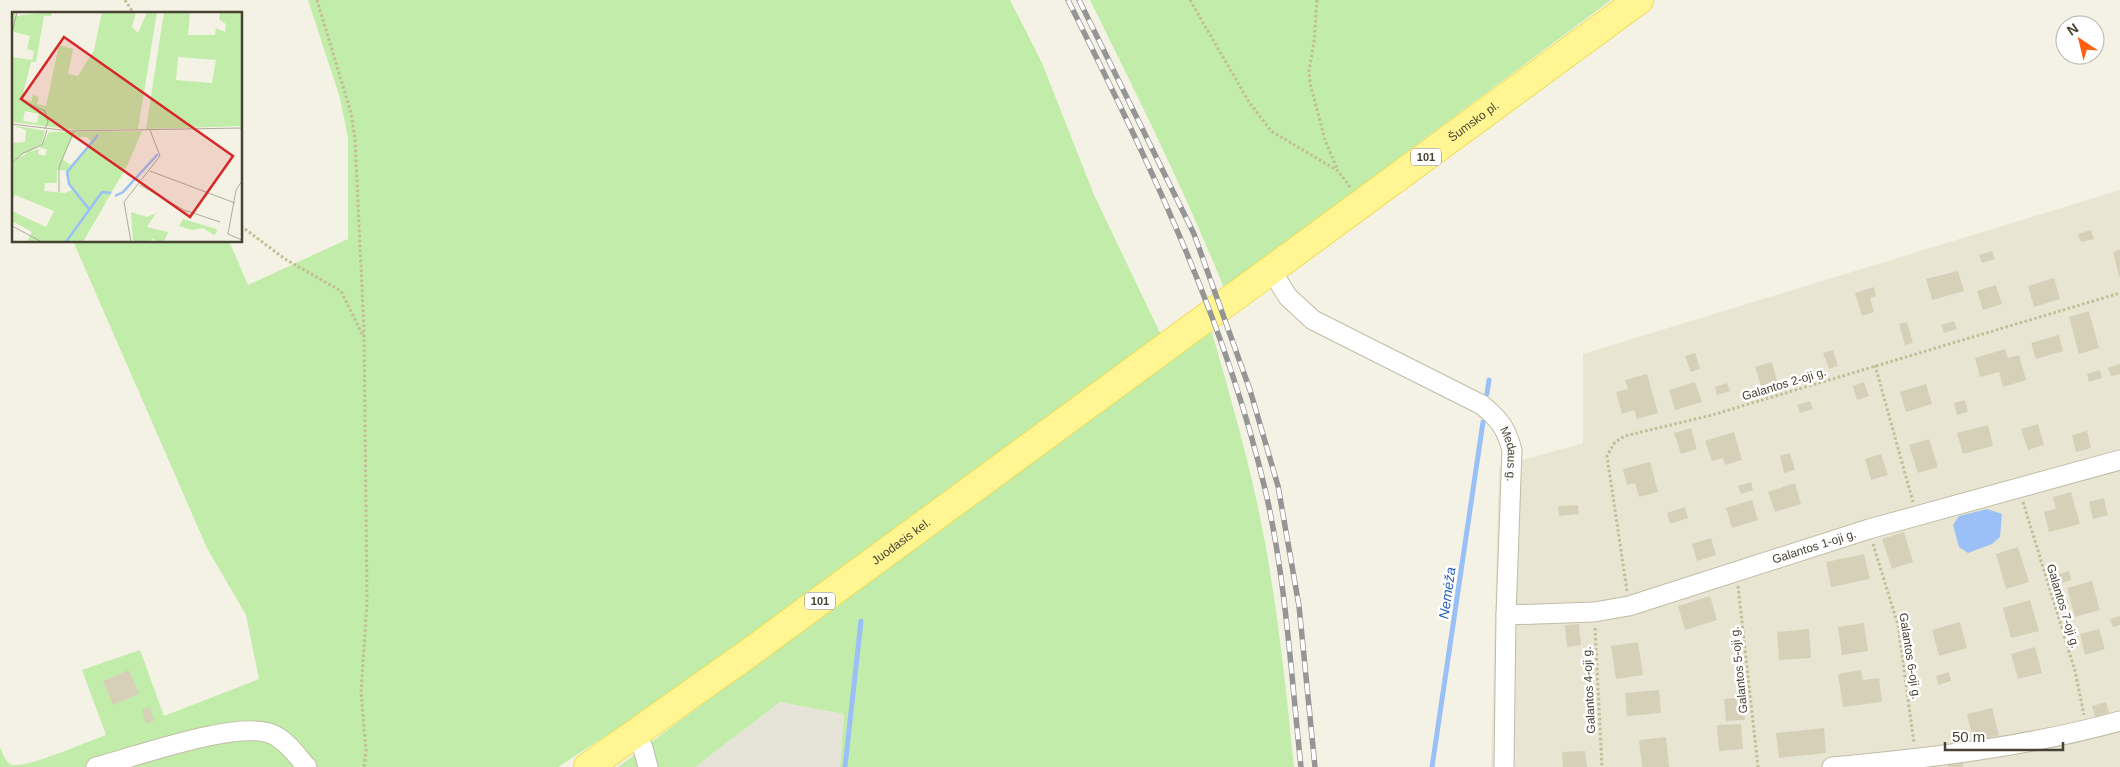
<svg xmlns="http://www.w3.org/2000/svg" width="2120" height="767" viewBox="0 0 2120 767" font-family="Helvetica,sans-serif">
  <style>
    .residential { fill: #e8e6d2 }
    .industrial { fill: #e6e3d9 }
    .green { fill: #c1eca9 }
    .water { fill: #9ac0f7 }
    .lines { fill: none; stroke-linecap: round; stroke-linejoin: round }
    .stream { stroke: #9ac0f7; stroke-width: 5 }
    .building { fill: #d7d0b9 }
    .street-casing { stroke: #c0bca6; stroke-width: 21 }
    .primary-casing { stroke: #efde58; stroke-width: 30 }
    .path { stroke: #c3bc96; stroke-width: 3; stroke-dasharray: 2.5 2.5; stroke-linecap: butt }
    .street { stroke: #fff; stroke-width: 19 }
    .primary { stroke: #fff592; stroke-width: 28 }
    .rail-casing { stroke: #959595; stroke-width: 5.5 }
    .rail { stroke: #fff; stroke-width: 4; stroke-dasharray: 11; stroke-linecap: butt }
    .labels { text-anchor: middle; stroke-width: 5; stroke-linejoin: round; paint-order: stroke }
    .shield { fill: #fff; stroke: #7e7b71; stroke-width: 1 }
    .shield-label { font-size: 11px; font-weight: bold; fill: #474334 }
    .street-label { font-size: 12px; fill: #474334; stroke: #fff }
    .water-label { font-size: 14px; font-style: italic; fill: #235ebc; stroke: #fff }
    .inset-river { fill: none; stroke: #9ac0f7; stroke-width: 2.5 }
    .inset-road { fill: none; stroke: #afac9e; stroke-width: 1 }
    .view { fill: #d62828; fill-opacity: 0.15; stroke: #d62828; stroke-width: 2.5 }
    .inset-edge { fill: none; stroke: #474334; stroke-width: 2.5 }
  </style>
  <rect width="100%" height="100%" fill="#f4f2e4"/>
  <!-- residential -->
  <path class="residential" d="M2120,190V767H1491L1499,467L1583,443V354Z"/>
  <!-- industrial -->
  <path class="industrial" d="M780,702L844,714L840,767H695Z"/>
  <!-- green -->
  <path class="green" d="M308,0H1010L1042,63L1094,195L1162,337L839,574L647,709L558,767H0V747C3,754 5,763 13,765C31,767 86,742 106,735L82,670L140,650L164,716L259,679L246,615L207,548L73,241H229L248,285L348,239V138L340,98Z
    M1090,0H1611L1224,288C1184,189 1137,95 1090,0Z
    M1210,326C1227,385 1244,443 1257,503C1276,590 1285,679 1294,767H840L844,714L780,702L695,767H618Z"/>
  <!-- water -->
  <path class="water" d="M1987,509L2002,514L2000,537L1992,544L1968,553L1959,547L1953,525L1959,516Z"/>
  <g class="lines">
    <!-- stream -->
    <path class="stream" d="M1487,394L1489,380
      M845,767L861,621
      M1432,767L1483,422"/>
  </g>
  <!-- building -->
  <path class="building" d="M2091,230L2094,239L2081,242L2078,234Z
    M2120,249V276H2119L2113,252Z
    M1992,251L1995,259L1982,263L1979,255Z
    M1958,271L1964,291L1932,300L1926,279Z
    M2054,278L2060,299L2034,307L2028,286Z
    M1996,285L2002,304L1983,310L1977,291Z
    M1874,287L1876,296L1870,298L1874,312L1862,316L1855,293Z
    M2089,311L2099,348L2079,354L2069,317Z
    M1954,321L1957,329L1944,333L1941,325Z
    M1907,322L1913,343L1905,345L1899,324Z
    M2059,335L2063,351L2036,359L2031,343Z
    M2005,349L2008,358L2019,355L2026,380L2003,387L1999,372L1980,377L1975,358Z
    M1833,350L1838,366L1829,369L1823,353Z
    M1695,353L1700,369L1691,372L1685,356Z
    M1772,362L1777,381L1761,386L1755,367Z
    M2120,364V374L2111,376L2108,368Z
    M2100,370L2102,378L2089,382L2087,374Z
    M1647,374L1658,413L1637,419L1634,410L1622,414L1616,392L1628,389L1625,380Z
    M1695,382L1702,402L1675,410L1669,390Z
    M1864,382L1869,396L1857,400L1853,386Z
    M1727,383L1730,391L1717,395L1715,387Z
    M1926,384L1932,404L1906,412L1900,392Z
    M1965,400L1968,412L1957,415L1954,403Z
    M1810,401L1813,409L1800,413L1797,405Z
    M2038,424L2044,445L2028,450L2021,429Z
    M1988,425L1993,446L1963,454L1957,433Z
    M1691,428L1697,449L1681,454L1674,433Z
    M2087,431L2091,448L2076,452L2072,435Z
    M1734,432L1742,460L1725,465L1723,458L1712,461L1705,441Z
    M1929,439L1938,467L1918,473L1909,445Z
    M1790,453L1795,470L1784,473L1780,456Z
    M1881,454L1888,475L1871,480L1865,459Z
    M1650,462L1658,492L1639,497L1635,483L1627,485L1623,469Z
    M1751,482L1753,490L1741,494L1738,486Z
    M1795,483L1801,504L1775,512L1768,492Z
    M2071,492L2080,524L2049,532L2044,512L2056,509L2053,497Z
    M2104,498L2108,515L2093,519L2089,502Z
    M1752,500L1758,520L1732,528L1726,508Z
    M1578,505L1579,514L1559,516L1558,506Z
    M1685,507L1688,518L1670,524L1667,513Z
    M1904,532L1913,562L1892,569L1882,539Z
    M1711,538L1716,555L1697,561L1692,544Z
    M2018,547L2029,582L2006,589L1996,554Z
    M1864,554L1870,579L1831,587L1826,562Z
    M2069,571L2071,580L2059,584L2056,575Z
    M2092,581L2100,610L2075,617L2067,588Z
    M1710,596L1717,620L1685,630L1678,606Z
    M2030,600L2039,631L2011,638L2003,608Z
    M2120,616V625L2113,627L2110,619Z
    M1960,622L1967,648L1939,656L1932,630Z
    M1864,623L1868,651L1842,655L1838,627Z
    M1579,624L1581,645L1567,647L1565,625Z
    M1809,629L1811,658L1779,660L1777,632Z
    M2099,629L2105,649L2085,655L2080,634Z
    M1638,642L1643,675L1616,679L1611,646Z
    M2035,647L2042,673L2018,679L2011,654Z
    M129,670L139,694L113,705L103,681Z
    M1861,670L1863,680L1879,678L1882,702L1843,707L1838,674Z
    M1949,672L1951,681L1938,685L1936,676Z
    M1659,690L1661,713L1627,716L1625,693Z
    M1744,697L1745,720L1726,721L1724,699Z
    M2106,702L2109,713L2095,717L2092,706Z
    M150,707L154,721L146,724L142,710Z
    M1992,708L1999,735L1974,742L1967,714Z
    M1741,724L1743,749L1719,751L1717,725Z
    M1824,728L1826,753L1779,758L1776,733Z
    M1666,737L1669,767H1642L1639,740Z
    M1585,751L1587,767H1563L1562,752Z
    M1963,762V767H1948L1947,764Z"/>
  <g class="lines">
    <!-- street casing -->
    <g class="street-casing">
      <g id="street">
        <path id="s1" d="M1271,270L1288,297L1313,320L1482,405C1500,420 1506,428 1512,450L1506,615L1504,767"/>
        <path id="s2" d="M1506,615L1594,612L1629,606L1869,529L2120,460"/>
        <path d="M635,735L643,748L648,767"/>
        <path d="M96,767C135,757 241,718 274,735C288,742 297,756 307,767"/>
        <path d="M1832,767C1929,758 2026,747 2120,721"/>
      </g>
    </g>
    <!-- primary casing -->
    <g class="primary-casing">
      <g id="primary">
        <path id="s3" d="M588,767L749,653L1639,0"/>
      </g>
    </g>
    <!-- path -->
    <path class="path" d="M125,0L134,14
      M317,0L351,113L355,140L364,329L367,602L361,692L366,751L364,767
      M1190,0L1249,102L1271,131L1338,171L1350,187
      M1317,0L1314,42L1309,70L1310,83L1325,140L1338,171
      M241,226L285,259L341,291L363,336
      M1875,365L1913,502
      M2023,502L2075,671L2084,715
      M1873,544L1898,625L1914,743
      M1738,586L1758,767
      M1627,591L1607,456L1615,442L1625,436L1712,415L2120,293
      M1595,628L1602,767"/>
    <!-- street -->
    <use href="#street" class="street"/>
    <!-- primary -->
    <use href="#primary" class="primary"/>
    <!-- rail casing -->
    <g class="rail-casing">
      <path id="rail" d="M1068,0C1147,159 1224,315 1265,489C1286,579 1291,675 1301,767
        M1079,0L1194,234L1250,390L1278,486L1299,606L1315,767"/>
    </g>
    <!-- rail -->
    <use href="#rail" class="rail"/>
  </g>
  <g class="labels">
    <!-- shield labels -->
    <g class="shield">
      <rect x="1411" y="148.5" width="30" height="17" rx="4"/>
      <rect x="805" y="592.5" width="30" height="17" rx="4"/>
    </g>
    <g class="shield-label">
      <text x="1426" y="161">101</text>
      <text x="820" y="605">101</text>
    </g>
    <!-- street labels -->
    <g class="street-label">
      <text dy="4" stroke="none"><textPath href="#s3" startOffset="1096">Šumsko pl.</textPath></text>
      <text transform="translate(1784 384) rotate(-17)" y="4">Galantos 2-oji g.</text>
      <text dy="4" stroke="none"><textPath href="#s1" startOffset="314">Medaus g.</textPath></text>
      <text dy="4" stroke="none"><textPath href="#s3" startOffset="386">Juodasis kel.</textPath></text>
      <text dy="4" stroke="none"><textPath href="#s2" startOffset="318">Galantos 1-oji g.</textPath></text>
      <text transform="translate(2063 606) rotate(73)" y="4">Galantos 7-oji g.</text>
      <text transform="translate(1910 656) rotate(81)" y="4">Galantos 6-oji g.</text>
      <text transform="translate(1739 670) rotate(-96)" y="4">Galantos 5-oji g.</text>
      <text transform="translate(1589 690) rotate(-93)" y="4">Galantos 4-oji g.</text>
    </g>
    <!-- water labels -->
    <g class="water-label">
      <text transform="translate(1447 593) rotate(-82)" y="5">Nemėža</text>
    </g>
  </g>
  <!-- overview -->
  <g transform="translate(12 12)">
    <rect width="230" height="230" fill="#f4f2e4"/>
    <path d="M0,0H4L3,4L40,0L39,4H32L24,50H19L10,86L19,90L21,83L27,85L25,92L34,94L47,33L61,37L56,62L66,64L82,38L90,0H124L120,15L126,21L135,0H145L126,117L64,118L0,110V45L20,48L22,39L15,37L18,24L2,20ZM13,99L27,102L25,111L11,109ZM152,0H178L176,23H203L204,16L213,20L214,12L207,7L208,0H230V114L134,117ZM166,45L204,48L200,71L164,68ZM0,113L33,119L29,133L0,150V131L13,130L14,118ZM130,119L116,152L71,230H15L20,220L0,209V199L34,215L42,199L3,183L0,188V152L11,142L27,137L26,142L33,144L35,137L28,136L37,120ZM75,125L79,130L59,153L50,147L60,126ZM45,158L56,159V170L62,177L53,181L32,179L33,171H45ZM119,200L135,205L144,201L135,215L156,220L152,230H143L142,226L137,230H121ZM171,207L204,217L205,220L202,223L191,216L180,218L167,214Z" fill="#c1eca9" fill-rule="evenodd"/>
    <path class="inset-river" d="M103,184L111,180L146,142M77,197L57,172L55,160L86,123M54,230L90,180L99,181"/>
    <path class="inset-road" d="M0,21L5,0M14,91L33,99L36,110L33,117M0,112L57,119L230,116M0,151L11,141L30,133L35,118M138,159L223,191M230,169L224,178L216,222L230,228M128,173L172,198L208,210M47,180V155L62,119M0,214L30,230M119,230L112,190L148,144L138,118"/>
    <path class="view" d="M52,25L221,144L178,205L9,87Z"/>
    <rect width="230" height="230" class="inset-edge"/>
  </g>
  <!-- north arrow -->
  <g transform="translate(2080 40) rotate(325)"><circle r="24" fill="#ffffff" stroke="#b5b4ae"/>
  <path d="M0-4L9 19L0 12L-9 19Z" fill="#ff6110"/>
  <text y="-8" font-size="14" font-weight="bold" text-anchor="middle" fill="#474334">N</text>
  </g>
  <!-- scale -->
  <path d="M1945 742v8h118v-8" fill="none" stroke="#474334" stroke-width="2.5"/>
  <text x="1952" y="742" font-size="15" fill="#474334" stroke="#ffffff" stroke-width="4" paint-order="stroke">50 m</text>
</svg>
